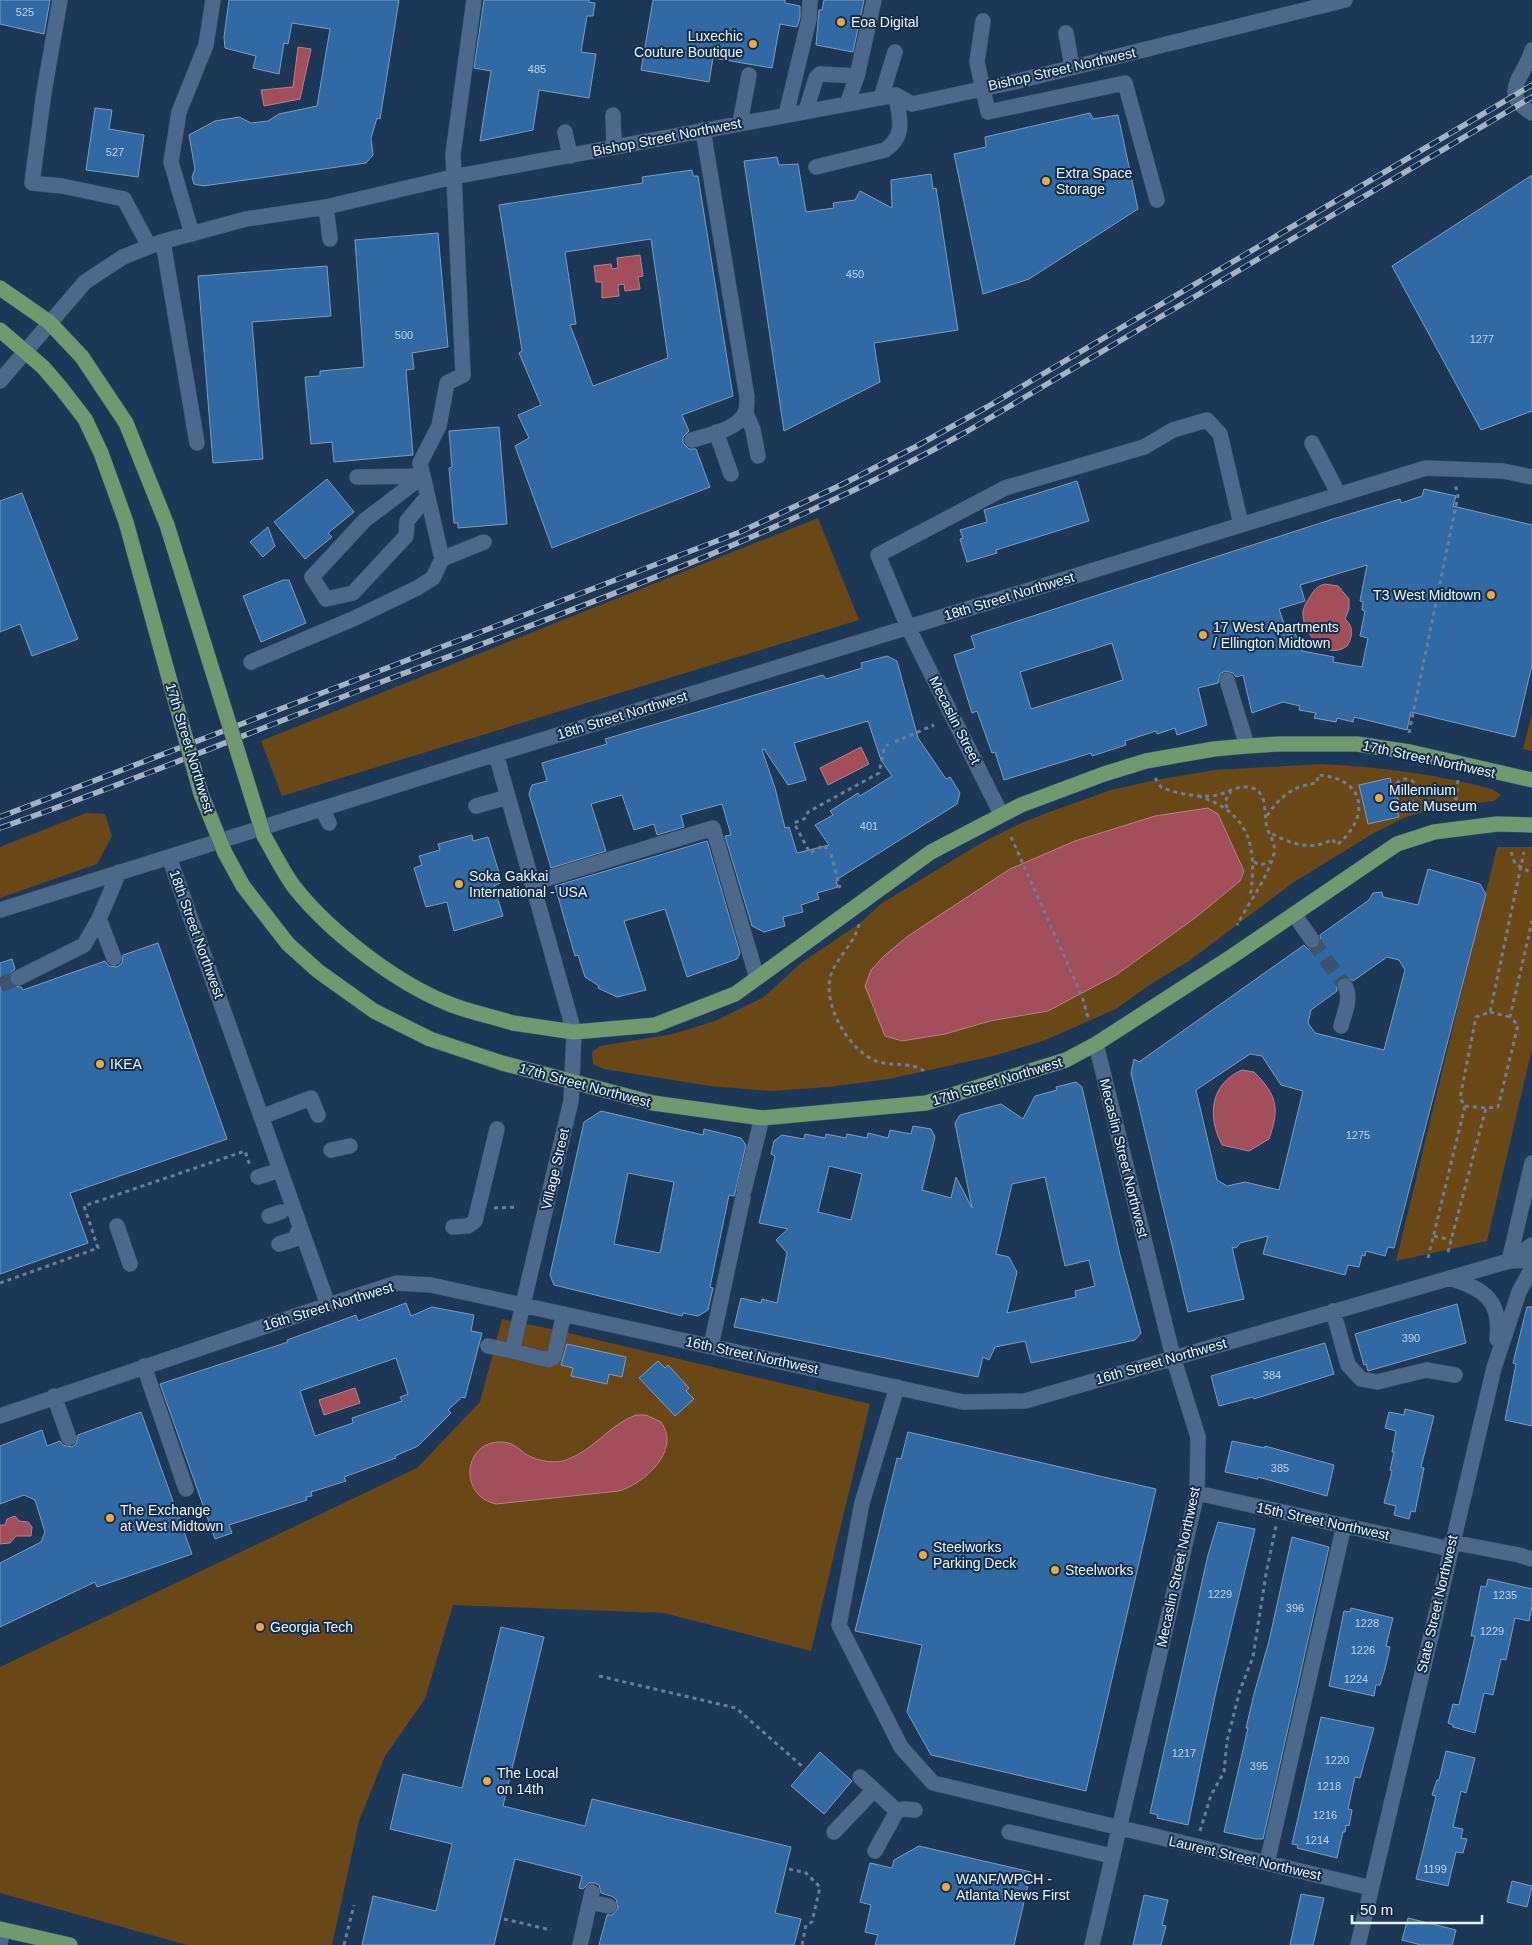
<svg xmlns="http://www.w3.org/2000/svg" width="1532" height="1945" viewBox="0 0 1532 1945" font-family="Helvetica,sans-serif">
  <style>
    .green { fill: #694717 }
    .water { fill: #a24e5b; stroke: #b9808c }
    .building { fill: #3169a4; stroke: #7d9cbf; fill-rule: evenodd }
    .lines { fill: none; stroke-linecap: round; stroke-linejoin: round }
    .minor-tunnel { stroke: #3c5470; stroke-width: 15; stroke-dasharray: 15 8; stroke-linecap: butt }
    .minor-casing { stroke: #3c526a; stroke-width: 16 }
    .major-casing { stroke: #3c526a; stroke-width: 16 }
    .path { stroke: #6b7e95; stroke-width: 3; stroke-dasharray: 4 4; stroke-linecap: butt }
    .minor { stroke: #4c698b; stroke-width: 15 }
    .major { stroke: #70996f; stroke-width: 15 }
    .rail-casing { stroke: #a4b2c2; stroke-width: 5.5 }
    .rail { stroke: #132e4b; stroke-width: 4; stroke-dasharray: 11; stroke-linecap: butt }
    .major-bridge-casing { stroke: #3c526a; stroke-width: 16; stroke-linecap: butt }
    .major-bridge { stroke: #70996f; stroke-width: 15 }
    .poi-dot { fill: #efa73e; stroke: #132e4b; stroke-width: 2 }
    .labels { text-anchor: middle; stroke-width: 4; stroke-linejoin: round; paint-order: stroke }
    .number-label { font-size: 11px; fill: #bfd2e7 }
    .poi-label { font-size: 14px; fill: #eef5fd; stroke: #132e4b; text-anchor: start }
    .street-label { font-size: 14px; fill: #eef5fd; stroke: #132e4b }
  </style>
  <rect width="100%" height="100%" fill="#1d3857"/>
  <!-- green -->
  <path class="green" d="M818,518L859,620L282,796L261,741Z
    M1532,714V751L1523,749Z
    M1321,764C1379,767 1436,774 1492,789L1501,795L1494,801L1442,807L1406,817L1374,833L1294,882L1189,961L1148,986L1116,1009L1043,1041L993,1056L889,1079L828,1087L770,1091L710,1086L604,1069L593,1064L592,1052L600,1046L673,1034L715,1021L764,997L801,963L859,924L882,903L983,842L1021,823L1055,810L1111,790L1156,780L1215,770Z
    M86,813L105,814L112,836L97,864L0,898V847Z
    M1497,847H1532V1049L1487,1241L1396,1261Z
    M502,1319L551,1329L870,1404L811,1651L664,1613L453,1605L425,1699L385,1756L359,1821L332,1945H187L0,1893V1667L417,1468L480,1402Z"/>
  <!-- water -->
  <path class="water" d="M298,47L311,49L300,99L264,106L261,90L293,87Z
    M640,255L643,276L638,277L640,289L625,291L624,284L618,285L619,296L602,298V282H596L594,266L611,264L612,269L618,268L617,258Z
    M1325,584L1338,586L1349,599V609L1345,619C1354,627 1353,636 1347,646C1326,662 1301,632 1303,611C1304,606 1307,601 1310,597C1314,590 1317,586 1325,584Z
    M861,747L869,764L828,785L820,768Z
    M1208,808L1218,814L1244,871L1240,881L1195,918L1116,975L1048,1011L990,1021L945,1034L902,1041L885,1036L865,986L871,970L884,956L908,936L1010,869L1075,841L1155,816Z
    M1242,1070L1254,1072C1277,1095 1280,1108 1269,1139L1249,1151L1222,1145C1207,1116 1210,1084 1242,1070Z
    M355,1388L360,1403L324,1415L319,1400Z
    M636,1415H646L661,1422C682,1451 643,1484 619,1491L496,1504C457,1495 464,1440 502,1442C514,1442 520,1451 529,1456C539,1461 555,1464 566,1460C593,1451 610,1424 636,1415Z
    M15,1516L19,1521L28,1522L32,1527L31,1536H16L10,1543L0,1544V1525H5L7,1519Z"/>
  <!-- building -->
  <path class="building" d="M0,0H50L44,34L0,24Z
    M229,0H399L380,119L377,118L371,138L373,155L366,163L203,186L194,184L192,177L195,169L189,135L215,121L239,117L251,123L268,121L279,114L317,106L330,29L292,23L288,44L284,43L279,74L253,68L256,56L225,48L224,37Z
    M484,0H589V2L595,3L593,16H587L581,52L596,54L589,98L539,90L533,130L480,141L491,71L474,68Z
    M653,0H785V3L800,6V18L797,27L780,24L772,68L713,58L709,82L641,70Z
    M824,0H864L853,52L816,45L819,10H822Z
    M95,108L112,110L109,129L144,135L138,177L86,170Z
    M1090,113L1093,119L1118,115L1138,209L1029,279L983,294L954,154L986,147L985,137Z
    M777,157L779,165L798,164L806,212L834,208L833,203L855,200L860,191L892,208L891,180L931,174L933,189L936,188L958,330L874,343L880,382L784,431L744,161Z
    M692,170L693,176H698L733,396L682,415L689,431L683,437V443L689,449H696L710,487L552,548L515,446L529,438L518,415L541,405L519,353L522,351L499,205L643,183L642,177ZM651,239L668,358L593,386L570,325L576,324L565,252Z
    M1532,175V411L1481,430L1392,266Z
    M438,233L448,347L412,353L414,369L406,370L413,455L334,462L332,442L311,444L305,377L320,376V371L364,367L355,240Z
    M327,266L331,316L252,322L263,459L213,463L198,276Z
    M499,427L507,524L458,528V523H454L449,468L452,467L449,431Z
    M327,479L354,512L328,533L332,537L305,559L274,522Z
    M1077,481L1089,521L996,550L997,553L967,562L960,539L963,538L960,530L987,522L984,510Z
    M1424,489L1456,496L1453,506L1532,525V665L1515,737L1411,712L1407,730L1354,717L1353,722L1337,718L1336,722L1314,718L1316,713L1299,710L1300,706L1283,702L1252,713L1243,675L1236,677L1233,673L1225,671L1220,674L1218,683L1198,688L1207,725L1177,735L1175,728L1157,734L1156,731L1125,741L1126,745L1092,756L1091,753L1004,780L995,752L992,753L977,711L972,713L954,655L975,648L971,636L1333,519L1400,499L1401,503L1422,496ZM1367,565L1360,601L1363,602L1362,610L1365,611L1360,636L1368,638L1362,667L1333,662L1334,657L1302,651L1295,633L1288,635L1279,609L1305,601L1300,585ZM1112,643L1123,680L1031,709L1020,672Z
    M22,493L78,639L32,656L20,624L0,632V501Z
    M268,527L275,546L263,557L250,542Z
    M283,580H289L306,623L261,642L243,596Z
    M887,656L897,661L918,738L946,779L950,777L960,793L957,804L836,880L838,887L817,893L819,899L801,905L803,912L783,917L785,926L764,932L752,926L725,836L731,835L722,804L681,815L684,827L657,835L654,824L634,830L622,795L591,804L606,851L551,868L529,794L532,785L547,781L542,763L607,744L605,739L823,675L826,679L862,668L861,663ZM868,721L881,760L892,776L860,796L858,793L830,811L833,815L815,825L829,845L797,853L789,827L785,828L775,788L762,750L764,749L788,785L806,780L794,743Z
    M1390,778L1399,817L1368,824L1359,785Z
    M472,835L473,841L488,837L502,882L494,886L503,916L454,931L447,902L426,907L414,868L422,865L419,856L440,850L438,844Z
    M707,841L740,953L737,959L687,977L665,909L624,921L646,990L617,997L598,988L599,986L585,977L578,955L575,956L555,886Z
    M1428,869L1480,884L1486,894L1394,1248L1388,1247L1385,1256L1366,1251L1365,1256L1362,1255L1359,1267L1348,1265L1345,1275L1263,1254L1268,1236L1240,1243L1236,1248L1232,1247L1244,1299L1188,1312L1131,1073L1134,1059L1139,1062L1304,945L1308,949L1317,948L1321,944L1320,935L1369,900L1373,893L1382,892L1383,897L1418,905ZM1387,957L1399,960L1405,970L1384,1050L1315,1033L1308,1023L1311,1010L1337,991L1336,985L1338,980L1346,977L1353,981ZM1250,1054L1262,1056L1281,1085L1303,1091L1279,1190L1245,1182L1227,1186L1217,1180L1196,1090Z
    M158,943L227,1139L70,1193L88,1243L0,1274V963L12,959L15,969L10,973L9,982L13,986L21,987L23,990L105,961L109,966L117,967L122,963L123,955Z
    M1076,1082L1082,1087L1120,1255L1141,1333L1135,1340L1031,1363L1025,1341L995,1347L989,1360L983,1357L978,1377L734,1327L741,1298L761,1303L762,1299L777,1303L787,1253L776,1240L788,1229L759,1223L775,1156L771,1154L774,1141L782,1135L804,1139L805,1134L825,1138L826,1134L846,1138L847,1134L867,1138L868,1133L888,1138L890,1130L911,1134L913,1126L931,1129L935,1137L922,1190L951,1198L956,1177L972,1208L955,1123L960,1115L1001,1104L1023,1119L1035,1096L1057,1090L1056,1087ZM829,1166L862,1174L851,1220L818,1212ZM1045,1177L1065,1266L1089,1260L1095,1286L1075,1291L1076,1297L1007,1313L1017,1272L1009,1257L996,1254L1012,1184Z
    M601,1111L703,1135L704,1129L741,1138L746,1145L735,1193L734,1196L729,1195L710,1287L713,1288L708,1310L698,1316L683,1313L682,1316L554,1285L550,1275L584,1122ZM628,1173L674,1182L660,1253L614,1244Z
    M406,1303L411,1316L432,1307L474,1315L471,1331L482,1333L465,1398L462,1397L448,1410L451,1413L418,1446L395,1456L396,1458L344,1477L346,1481L311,1492L312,1496L306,1497L307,1500L229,1525L232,1533L215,1539L160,1384L288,1342L287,1340L356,1315L358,1321ZM396,1358L408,1394L400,1397L402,1401L352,1418L353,1423L315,1436L300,1391Z
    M1457,1304L1466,1343L1368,1371L1366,1364L1364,1365L1355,1334Z
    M1527,1307H1532V1426L1505,1420L1516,1364L1513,1363Z
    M1325,1343L1334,1374L1254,1399L1253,1397L1219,1406L1211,1376Z
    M567,1344L626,1357L622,1377L609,1374L607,1384L571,1376L573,1368L561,1365Z
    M658,1361L665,1368L668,1365L689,1388L686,1391L694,1399L675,1416L639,1378Z
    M1405,1409L1434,1416L1421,1467L1424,1468L1415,1512L1411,1511L1409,1519L1394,1515L1396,1506L1384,1503L1392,1471L1390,1470L1394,1452H1392L1396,1431L1385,1428L1389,1412L1404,1415Z
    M141,1412L192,1554L97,1587L95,1582L0,1627V1563L41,1542L45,1532L35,1500L24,1495L0,1504V1446L42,1430L47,1446L60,1441L63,1445L72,1447L76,1444L78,1435Z
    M908,1432L1156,1489L1086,1791L931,1755L907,1712L922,1645L855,1631L897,1458L901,1459Z
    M1232,1441L1265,1448V1446L1334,1465L1327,1496L1258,1477V1479L1225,1472Z
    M1218,1522L1255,1529L1217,1687L1188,1825L1157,1818L1158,1815L1150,1813L1208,1555Z
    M1292,1537L1329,1547L1263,1839H1256L1224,1832L1248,1728H1246L1254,1694L1269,1641Z
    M1488,1579L1532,1589V1606L1529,1621L1515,1618L1506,1660L1501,1659L1493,1695L1484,1693L1475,1733L1453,1727V1725L1448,1723L1453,1704L1459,1705L1469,1663L1475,1636H1471L1481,1586L1486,1587Z
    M1351,1608L1393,1618L1386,1646L1390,1647L1385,1669L1380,1685H1376L1374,1696L1329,1686L1344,1611L1350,1612Z
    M501,1627L544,1637L503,1806L585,1826L592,1799L791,1847L775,1913L801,1919L794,1945H599L607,1915H612L618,1908L616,1899L611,1896L601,1893L599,1885L595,1883H589L583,1889L579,1888L582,1876L515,1859L494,1945H362L373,1896L436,1911L452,1844L390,1829L403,1774L462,1788Z
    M1321,1717L1374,1728L1360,1778L1355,1777L1348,1809L1352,1810L1349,1826L1346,1825L1345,1832H1343L1337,1858L1297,1848L1298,1845L1292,1844Z
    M1446,1751L1475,1758L1466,1793L1461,1791L1453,1827L1463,1829L1461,1838L1467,1839L1463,1853L1456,1852L1448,1886L1416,1879L1436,1796L1432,1795L1437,1780H1439Z
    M820,1752L852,1781L824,1814L791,1786Z
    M919,1846L1031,1872L1014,1945H875L878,1935L865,1932L871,1905L860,1902L870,1863L892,1868L894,1860Z
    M1512,1881L1532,1886L1527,1907L1507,1902Z
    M1301,1894L1324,1898L1313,1945H1290Z
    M1144,1895L1168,1900L1162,1925L1166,1926L1161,1945H1133Z
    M1408,1918L1456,1930L1452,1945H1421L1402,1940Z"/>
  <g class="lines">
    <!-- minor-tunnel -->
    <path class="minor-tunnel" d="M1312,940L1345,986
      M0,985L18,978"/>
    <!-- minor casing -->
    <g class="minor-casing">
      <path id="minor" d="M60,0L44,92L32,183L62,186L124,199L149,246
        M474,0L453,154L463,375L447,383L439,426L420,463L442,559L484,542
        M983,21L977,62L988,112L1125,83L1157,200
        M1066,33L1072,67
        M1532,50C1526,75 1497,93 1532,113
        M881,98L895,52
        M847,104L857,76L874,0
        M806,111L816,78L820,74L857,76
        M613,115L614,146
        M786,115L809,19L810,0
        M740,123L749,75
        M565,132L570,156
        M816,167L885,150C907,135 899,118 896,95
        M326,207L330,239
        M192,234L171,162L179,112L206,45L213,0
        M163,242L197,443
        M0,381L85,282L123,257L161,242L246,219L326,207L453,177L896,95L912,104L1014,82L1345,0
        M746,413L753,430L758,456
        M716,432L731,474
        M692,440C708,435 737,430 745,413C747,409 747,402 747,397L703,130
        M1312,443L1339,495
        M423,476L365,520L312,577L326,599L353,593L406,536L407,521L427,497
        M357,477L423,476
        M251,662L355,618L417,588L433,578L442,559
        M1227,680L1247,746
        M476,806L508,797
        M322,809L329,823
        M1001,814L908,627L878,555L1005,488L1144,447L1173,430L1207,420L1220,434L1241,524
        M532,883L713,828L757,978
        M0,910L169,857
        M1294,914L1312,940
        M99,919L114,958
        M18,978L84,945L99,919L119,872
        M1341,1026C1344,1014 1352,998 1345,986
        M261,1117L311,1098L318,1115
        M331,1150L350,1146
        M258,1177L280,1170
        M744,1190L762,1118
        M269,1216L281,1212
        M117,1226L130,1264
        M453,1227L468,1226L475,1221L497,1129
        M279,1244L295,1239L300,1227
        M1509,1261L1532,1163
        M1509,1261L1532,1245
        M1449,1278C1483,1288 1502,1300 1497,1339
        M328,1305L169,857L496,754L1426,468L1503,471L1532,477
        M1333,1311L1348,1365L1361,1379L1377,1382L1426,1370L1455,1375
        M488,1346L512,1351L571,1101L574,1032L496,754
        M711,1346L743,1197
        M512,1351L549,1360L554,1357L564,1314
        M144,1366L186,1489
        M897,1387L862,1503L839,1625L901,1747L933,1783L1371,1888
        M54,1396L69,1438
        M0,1416L328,1305L397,1283L431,1285L963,1402L1025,1401L1509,1261L1532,1260
        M1197,1493L1450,1549
        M1451,1542L1519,1555L1532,1559
        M860,1777L897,1811
        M834,1832L874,1790
        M1009,1832L1112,1856
        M875,1851L897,1811L904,1809L915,1810
        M1267,1863L1344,1525
        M590,1902L609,1906
        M0,1943L3,1930
        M580,1945L592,1892
        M1092,1945L1197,1493L1198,1437L1173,1357L1096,1044
        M1358,1945L1494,1368L1519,1292L1532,1268"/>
    </g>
    <!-- major casing -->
    <g class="major-casing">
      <path id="major" d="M0,288L49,322L82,357
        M0,330L43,367L61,388
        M513,1023L574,1032L655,1025L735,994L931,852L1021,805L1104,774L1146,761L1214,749L1247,746L1280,744H1357L1410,752L1532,780
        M502,1063L653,1103L762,1118L926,1103L1066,1060L1096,1044L1231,957L1397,844L1434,832L1497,824L1532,825
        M0,1929L70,1945"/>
    </g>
    <!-- path -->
    <path class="path" d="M1409,733L1458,496L1455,484
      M895,742L934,725
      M1155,778L1161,787C1177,794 1200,798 1218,795C1226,793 1235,787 1244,787C1270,786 1263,814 1267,828C1270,837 1276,842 1274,853C1268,878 1249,902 1237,925
      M1394 791a12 12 0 1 1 24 0a12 12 0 1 1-24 0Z
      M1418,790L1456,793
      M1198,796C1250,812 1258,848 1250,897
      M1227,808L1225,801L1231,792
      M1455,808L1458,779
      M1267,816C1280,796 1293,786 1317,783L1318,775C1366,778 1371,817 1337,845L1332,839C1313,852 1288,843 1271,833
      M1011,837L1082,996L1088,1017
      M827,849L824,845L810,853L794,823L806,818L808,812L879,773L884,750L888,744
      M1511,852L1515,864L1532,873
      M831,854L840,888
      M1254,862L1261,865L1270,861
      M859,924C855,944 835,958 830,978C824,1007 849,1050 876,1061C893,1067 913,1061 927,1073
      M1490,1012L1510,1017
      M1465,1106L1486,1108
      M494,1208L518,1207
      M1434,1236L1451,1240
      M1448,1252L1486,1108L1498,1107L1518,1025L1510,1017L1532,921
      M1428,1258L1465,1106L1460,1098L1476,1017L1490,1012L1524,852
      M0,1283L98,1248L84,1206L245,1151L250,1166
      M599,1676L736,1708L803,1767
      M1200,1831L1211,1795L1224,1772L1227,1741L1240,1690L1253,1657L1266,1574L1276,1526
      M789,1869L806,1873L820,1887L812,1922L806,1925L802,1945
      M504,1919L551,1930
      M344,1945L354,1905"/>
    <!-- minor -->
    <use href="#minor" class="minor"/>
    <!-- major -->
    <use href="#major" class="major"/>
    <!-- rail casing -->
    <g class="rail-casing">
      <path id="rail" d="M0,817L740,532L843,484L915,447L987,407L1532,85
        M0,828C134,781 265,726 397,676C591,603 785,533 966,432L1532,97"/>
    </g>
    <!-- rail -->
    <use href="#rail" class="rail"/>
    <!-- major-bridge casing -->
    <g class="major-bridge-casing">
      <path id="major-bridge" d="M82,357L126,423L167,525L264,836C274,853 283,872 295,888C330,932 395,982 447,1003C468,1012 491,1016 513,1023
        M61,388L85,419L101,453L126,522L201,794L225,853L243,886L288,944L318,971L374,1011L430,1039L502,1063"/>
    </g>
    <!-- major-bridge -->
    <use href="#major-bridge" class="major-bridge"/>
  </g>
  <!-- markers -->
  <g class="poi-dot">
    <circle cx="841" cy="22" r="5"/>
    <circle cx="753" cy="44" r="5"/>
    <circle cx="1046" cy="181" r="5"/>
    <circle cx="1491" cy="595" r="5"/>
    <circle cx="1203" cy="635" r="5"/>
    <circle cx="1379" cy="798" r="5"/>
    <circle cx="459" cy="884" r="5"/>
    <circle cx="100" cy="1064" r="5"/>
    <circle cx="110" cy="1518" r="5"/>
    <circle cx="923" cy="1555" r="5"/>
    <circle cx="1055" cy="1570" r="5"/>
    <circle cx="260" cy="1627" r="5"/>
    <circle cx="487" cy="1781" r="5"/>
    <circle cx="946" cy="1887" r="5"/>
  </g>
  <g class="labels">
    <!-- number labels -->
    <g class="number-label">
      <text x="25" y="16">525</text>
      <text x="537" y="73">485</text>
      <text x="115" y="156">527</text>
      <text x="855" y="278">450</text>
      <text x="404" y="339">500</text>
      <text x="1482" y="343">1277</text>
      <text x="869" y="830">401</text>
      <text x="1358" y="1139">1275</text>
      <text x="1411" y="1342">390</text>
      <text x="1272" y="1379">384</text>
      <text x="1280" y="1472">385</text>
      <text x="1220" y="1598">1229</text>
      <text x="1505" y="1599">1235</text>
      <text x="1295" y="1612">396</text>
      <text x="1367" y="1627">1228</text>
      <text x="1492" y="1635">1229</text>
      <text x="1363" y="1654">1226</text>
      <text x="1356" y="1683">1224</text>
      <text x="1184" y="1757">1217</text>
      <text x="1337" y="1764">1220</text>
      <text x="1259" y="1770">395</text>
      <text x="1329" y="1790">1218</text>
      <text x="1325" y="1819">1216</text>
      <text x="1317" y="1844">1214</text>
      <text x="1435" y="1873">1199</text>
    </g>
    <!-- poi labels -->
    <g class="poi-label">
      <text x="851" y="27">Eoa Digital</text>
      <text x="743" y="41" text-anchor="end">Luxechic<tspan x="743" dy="16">Couture Boutique</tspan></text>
      <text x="1056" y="178">Extra Space<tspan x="1056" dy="16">Storage</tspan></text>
      <text x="1481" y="600" text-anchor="end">T3 West Midtown</text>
      <text x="1213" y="632">17 West Apartments<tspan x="1213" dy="16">/ Ellington Midtown</tspan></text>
      <text x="1389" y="795">Millennium<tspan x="1389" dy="16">Gate Museum</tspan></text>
      <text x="469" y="881">Soka Gakkai<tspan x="469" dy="16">International - USA</tspan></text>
      <text x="110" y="1069">IKEA</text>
      <text x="120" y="1515">The Exchange<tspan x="120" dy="16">at West Midtown</tspan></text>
      <text x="933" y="1552">Steelworks<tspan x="933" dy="16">Parking Deck</tspan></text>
      <text x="1065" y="1575">Steelworks</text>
      <text x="270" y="1632">Georgia Tech</text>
      <text x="497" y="1778">The Local<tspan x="497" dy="16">on 14th</tspan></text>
      <text x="956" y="1884">WANF/WPCH -<tspan x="956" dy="16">Atlanta News First</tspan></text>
    </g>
    <!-- street labels -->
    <g class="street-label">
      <text transform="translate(1062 69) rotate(-13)" y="5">Bishop Street Northwest</text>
      <text transform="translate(667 137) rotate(-11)" y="5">Bishop Street Northwest</text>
      <text transform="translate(1009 596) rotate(-17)" y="5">18th Street Northwest</text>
      <text transform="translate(622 715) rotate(-17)" y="5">18th Street Northwest</text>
      <text transform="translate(955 720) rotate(63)" y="5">Mecaslin Street</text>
      <text transform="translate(190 748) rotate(73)" y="5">17th Street Northwest</text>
      <text transform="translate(1429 759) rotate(12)" y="5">17th Street Northwest</text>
      <text transform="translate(197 934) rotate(70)" y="5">18th Street Northwest</text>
      <text transform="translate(997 1081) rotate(-17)" y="5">17th Street Northwest</text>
      <text transform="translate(585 1085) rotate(15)" y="5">17th Street Northwest</text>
      <text transform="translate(1124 1158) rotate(76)" y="5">Mecaslin Street Northwest</text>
      <text transform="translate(555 1169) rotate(-77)" y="5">Village Street</text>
      <text transform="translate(328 1306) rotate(-17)" y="5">16th Street Northwest</text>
      <text transform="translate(752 1355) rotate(12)" y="5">16th Street Northwest</text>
      <text transform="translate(1161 1361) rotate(-16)" y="5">16th Street Northwest</text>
      <text transform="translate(1323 1521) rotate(12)" y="5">15th Street Northwest</text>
      <text transform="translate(1178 1567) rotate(-78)" y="5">Mecaslin Street Northwest</text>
      <text transform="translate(1437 1604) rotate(-77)" y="5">State Street Northwest</text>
      <text transform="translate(1245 1858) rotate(13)" y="5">Laurent Street Northwest</text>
    </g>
  </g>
  <!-- scale -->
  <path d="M1352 1915v8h130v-8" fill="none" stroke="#eef5fd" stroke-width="2.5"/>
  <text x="1360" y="1915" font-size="15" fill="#eef5fd" stroke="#132e4b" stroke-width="4" paint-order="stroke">50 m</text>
</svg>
